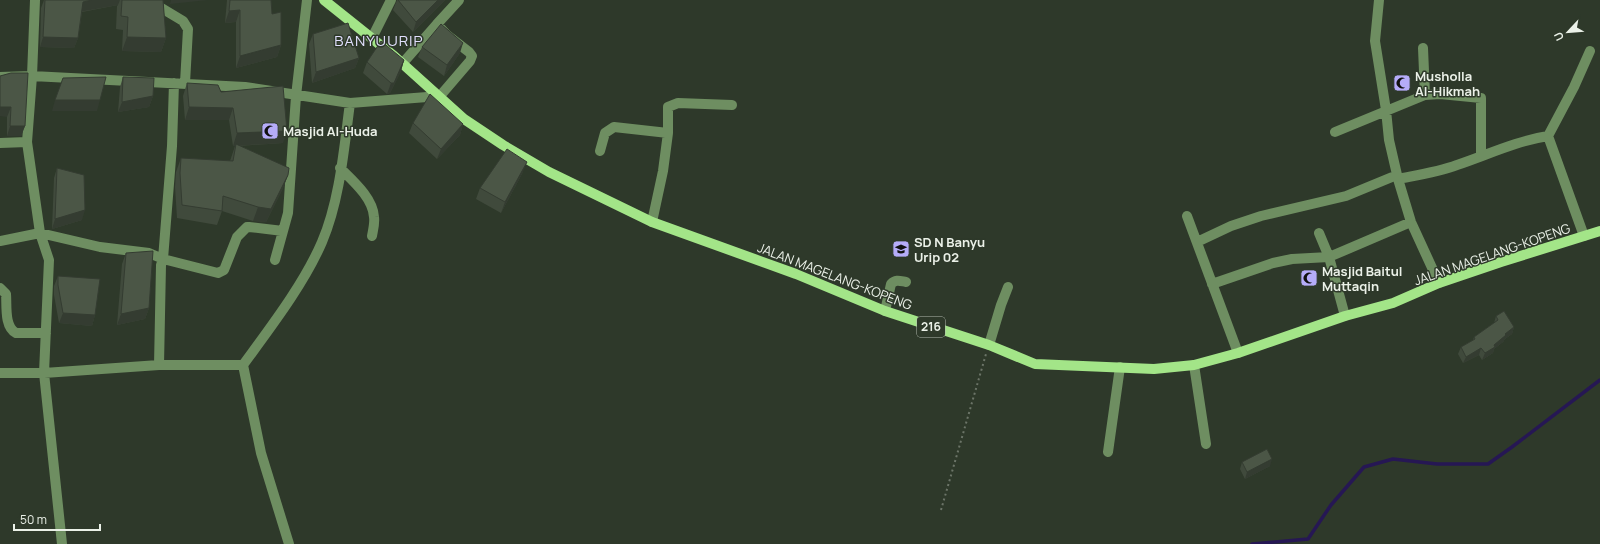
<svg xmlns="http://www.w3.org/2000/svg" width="1600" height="544" viewBox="0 0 1600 544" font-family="Manrope,sans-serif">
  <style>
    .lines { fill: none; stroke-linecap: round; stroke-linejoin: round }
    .stream { stroke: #261754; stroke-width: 3.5 }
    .path { stroke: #6c7568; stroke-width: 2; stroke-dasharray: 2 3; stroke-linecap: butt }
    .minor { stroke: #6e8e61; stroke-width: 10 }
    .major { stroke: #a3e588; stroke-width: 10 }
    .wall { fill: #404a3c }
    .shaded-wall { fill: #343c31 }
    .building { fill: #4b5646; stroke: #343c31 }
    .labels { text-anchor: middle; stroke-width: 3; stroke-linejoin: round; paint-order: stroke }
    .shield { fill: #2e392a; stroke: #b2baaf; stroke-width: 1 }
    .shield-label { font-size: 12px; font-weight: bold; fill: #ebf1e8 }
    .poi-label { font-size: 13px; font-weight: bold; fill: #ebf1e8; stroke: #2e392a; text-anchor: start }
    .street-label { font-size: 13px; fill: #ebf1e8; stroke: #2e392a }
    .quarter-label { font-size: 15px; letter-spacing: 1px; fill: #e1dffd; stroke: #2e392a }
  </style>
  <rect width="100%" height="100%" fill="#2e392a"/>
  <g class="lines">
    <!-- stream -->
    <path class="stream" d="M1252,544L1308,539L1331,505L1364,467L1393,459L1437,464H1488L1512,447L1600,380"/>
    <!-- path -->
    <path class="path" d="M941,510L986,354"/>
    <!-- minor -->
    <path class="minor" d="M148,0L183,21L188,29L185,83
      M1379,0L1375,41L1386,110L1389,140L1398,179L1411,222L1439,283
      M372,38L391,0
      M1423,48L1425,95
      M402,64L437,24
      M0,77L32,76L245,87L350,103L440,96L470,61L472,56L469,52L447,35L437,24L459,0
      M174,83L172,146L163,259L218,273L224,270L237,237L247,227H249L283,231
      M1335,132L1425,95L1440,94L1481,98V156
      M1548,136L1574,87L1590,51
      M0,143L27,142
      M600,151L605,133L614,127L668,133
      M340,168C353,181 373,198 374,217C375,223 373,230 372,236
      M1398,179C1418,175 1438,172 1457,165C1487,155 1516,141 1548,136L1584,236
      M1187,216L1238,353
      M652,222L663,171L668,133V107L678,103L732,105
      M1319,233L1329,257L1345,316
      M0,241L40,233L100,247L149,253L163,259L161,265L159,365
      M1197,242L1231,226L1261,216L1346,196L1397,175
      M275,260L288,213L296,96L307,0
      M1212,284L1273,263L1292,259L1329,257L1411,222
      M0,288L6,294C7,305 4,327 16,333H46
      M885,311L891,284C896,279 900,281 906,282
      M989,345L1001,305L1008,287
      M1194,365L1206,444
      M0,373H44L49,260L40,233L27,142L32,76L35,0
      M1108,452L1120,367
      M62,544L44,373L159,365H243
      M289,544L261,453L243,365C270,328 304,284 322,242C340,200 344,148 350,103"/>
    <!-- major -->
    <path class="major" d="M324,0L394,56L464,119L503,145L549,172L652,222L796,274L885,311L989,345L1035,364L1154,369L1194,365L1238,353L1345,316L1393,303L1439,283L1501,262L1600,231"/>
  </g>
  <!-- wall -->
  <path class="wall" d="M44,0H163L166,38L161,52L122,51L123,30L116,29L117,6L118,5L82,12L78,38L74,48L40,47L41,8Z
    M227,0H271L272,14L281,45L277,57L236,68V22L225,23Z
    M397,0H445L413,32L393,10Z
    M313,34L359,58L355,68L312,83L309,44Z
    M422,47L460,53L444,76L418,57Z
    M404,60L401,71L390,93L387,94L363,73L367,62Z
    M0,76L25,126L21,136H7V117Z
    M123,77L153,96L149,107L118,112L120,87Z
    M187,83L221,92L283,143L238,146L288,175L283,188L266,222L253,221L222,211L217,225L177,218L175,187L176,172L181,158L230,161L235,146H233L229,120H185L183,96Z
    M413,123L463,124L460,135L437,159L409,133Z
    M57,168L82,220L52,229L54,178Z
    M523,172L501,213L476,199L480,188Z
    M126,253L149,308L145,319L117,325L122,264Z
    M58,276L95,315L92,326L59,323L54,295V286Z
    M1496,316L1514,327L1512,334L1505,339L1503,342L1494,349L1493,353L1482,360L1479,355L1463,363L1458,354L1461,347L1473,340L1474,337L1494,323Z
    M1242,462L1270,466L1245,479L1240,469Z"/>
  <!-- shaded-wall -->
  <path class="shaded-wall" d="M92,0H120L118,5L79,12L83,2Z
    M171,0H208L170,4Z
    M438,0H445L413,32L416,22Z
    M240,10L236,22L225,23L229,11Z
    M43,37L78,38L74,48L40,47Z
    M127,37L166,38L161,52L122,51Z
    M463,43L460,53L444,76L447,65Z
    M281,45L277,57L236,68L240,56Z
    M359,58L355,68L312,83L316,72Z
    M404,60L401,71L390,93L387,94L391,83Z
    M153,96L149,107L118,112L122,102Z
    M55,100H100L97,111H52Z
    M0,107H11L7,117L0,116Z
    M189,107L233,108L229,120H185Z
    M463,124L460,135L437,159L441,149Z
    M10,126H25L21,136H7Z
    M287,131L283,143L233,146L237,133Z
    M527,162L523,172L501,213L505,202Z
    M288,175L283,188L266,222L253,221L258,207Z
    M85,210L82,220L52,229L55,219Z
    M149,308L145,319L117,325L121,314Z
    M63,313L95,315L92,326L59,323Z
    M1514,327L1512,334L1505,339L1503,342L1494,349L1493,353L1482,360L1485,353L1505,334Z
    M1481,348L1479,355L1463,363L1466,357Z
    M1272,459L1270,466L1245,479L1247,472Z"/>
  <!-- building -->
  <path class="building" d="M45,0H92L83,2L78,38L43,37Z
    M122,0H163L166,38L127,37L128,17L121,16Z
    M230,0H271L272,14L281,12V45L240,56V10L229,11Z
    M398,0H438L416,22Z
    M348,23L359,58L316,72L313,34Z
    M441,24L463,43L447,65L422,47Z
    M381,41L404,60L394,83H391L367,62Z
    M11,73H28L25,126H10L11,107H0V76Z
    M106,77L100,100H55L63,78Z
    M123,77L154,78L153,96L122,102Z
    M187,83L218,85L221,92L283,86L287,131L237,133L233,108L189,107Z
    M430,94L463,124L441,149L413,123Z
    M236,144L289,168L288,175L271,209L258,207L223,196L222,211L182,205L180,173L181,158L233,161Z
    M507,149L527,162L505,202L480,188Z
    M57,168L84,175L85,210L55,219Z
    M153,251L149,308L121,314L126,253Z
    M58,276L100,279L95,315L63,313L58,285Z
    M1504,311L1514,327L1505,334L1506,335L1494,345L1495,347L1485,353L1481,348L1466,357L1461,347L1475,339L1474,337L1498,320L1496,316Z
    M1267,449L1272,459L1247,472L1242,462Z"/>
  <!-- icons -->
  <defs>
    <g id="mosque-square" transform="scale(0.9)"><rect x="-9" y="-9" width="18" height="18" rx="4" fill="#b5acf9" stroke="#2e392a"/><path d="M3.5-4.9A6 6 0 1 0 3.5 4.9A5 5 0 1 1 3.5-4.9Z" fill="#111"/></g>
    <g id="school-square" transform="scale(0.9)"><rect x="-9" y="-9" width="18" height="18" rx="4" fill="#b5acf9" stroke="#2e392a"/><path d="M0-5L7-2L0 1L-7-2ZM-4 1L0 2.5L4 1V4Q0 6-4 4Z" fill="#111"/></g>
  </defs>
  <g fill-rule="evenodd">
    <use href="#mosque-square" x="1402" y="83"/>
    <use href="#mosque-square" x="270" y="131"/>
    <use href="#school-square" x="901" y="249"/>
    <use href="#mosque-square" x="1309" y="278"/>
  </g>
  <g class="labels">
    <!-- shield labels -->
    <rect class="shield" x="917" y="317" width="28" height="20" rx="3"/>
    <g class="shield-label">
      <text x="931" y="331">216</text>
    </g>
    <!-- poi labels -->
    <g class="poi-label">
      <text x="1415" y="81">Musholla<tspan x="1415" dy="15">Al-Hikmah</tspan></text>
      <text x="283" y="136">Masjid Al-Huda</text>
      <text x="914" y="247">SD N Banyu<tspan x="914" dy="15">Urip 02</tspan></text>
      <text x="1322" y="276">Masjid Baitul<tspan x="1322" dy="15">Muttaqin</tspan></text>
    </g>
    <!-- street labels -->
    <g class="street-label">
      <text transform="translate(1492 254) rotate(-19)" y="5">JALAN MAGELANG-KOPENG</text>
      <text transform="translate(835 276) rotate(21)" y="5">JALAN MAGELANG-KOPENG</text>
    </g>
    <!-- quarter labels -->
    <g class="quarter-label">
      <text x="379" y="46">BANYUURIP</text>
    </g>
  </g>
  <!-- north arrow -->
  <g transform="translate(1568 32) rotate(244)" stroke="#2e392a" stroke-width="3" paint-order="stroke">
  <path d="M0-3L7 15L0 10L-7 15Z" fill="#ebf1e8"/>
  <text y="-6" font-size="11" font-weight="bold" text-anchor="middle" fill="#ebf1e8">U</text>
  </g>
  <!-- scale -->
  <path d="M14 524v6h86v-6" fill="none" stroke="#ebf1e8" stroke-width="2"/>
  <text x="20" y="524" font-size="12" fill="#ebf1e8" stroke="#2e392a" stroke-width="3" paint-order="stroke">50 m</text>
</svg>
